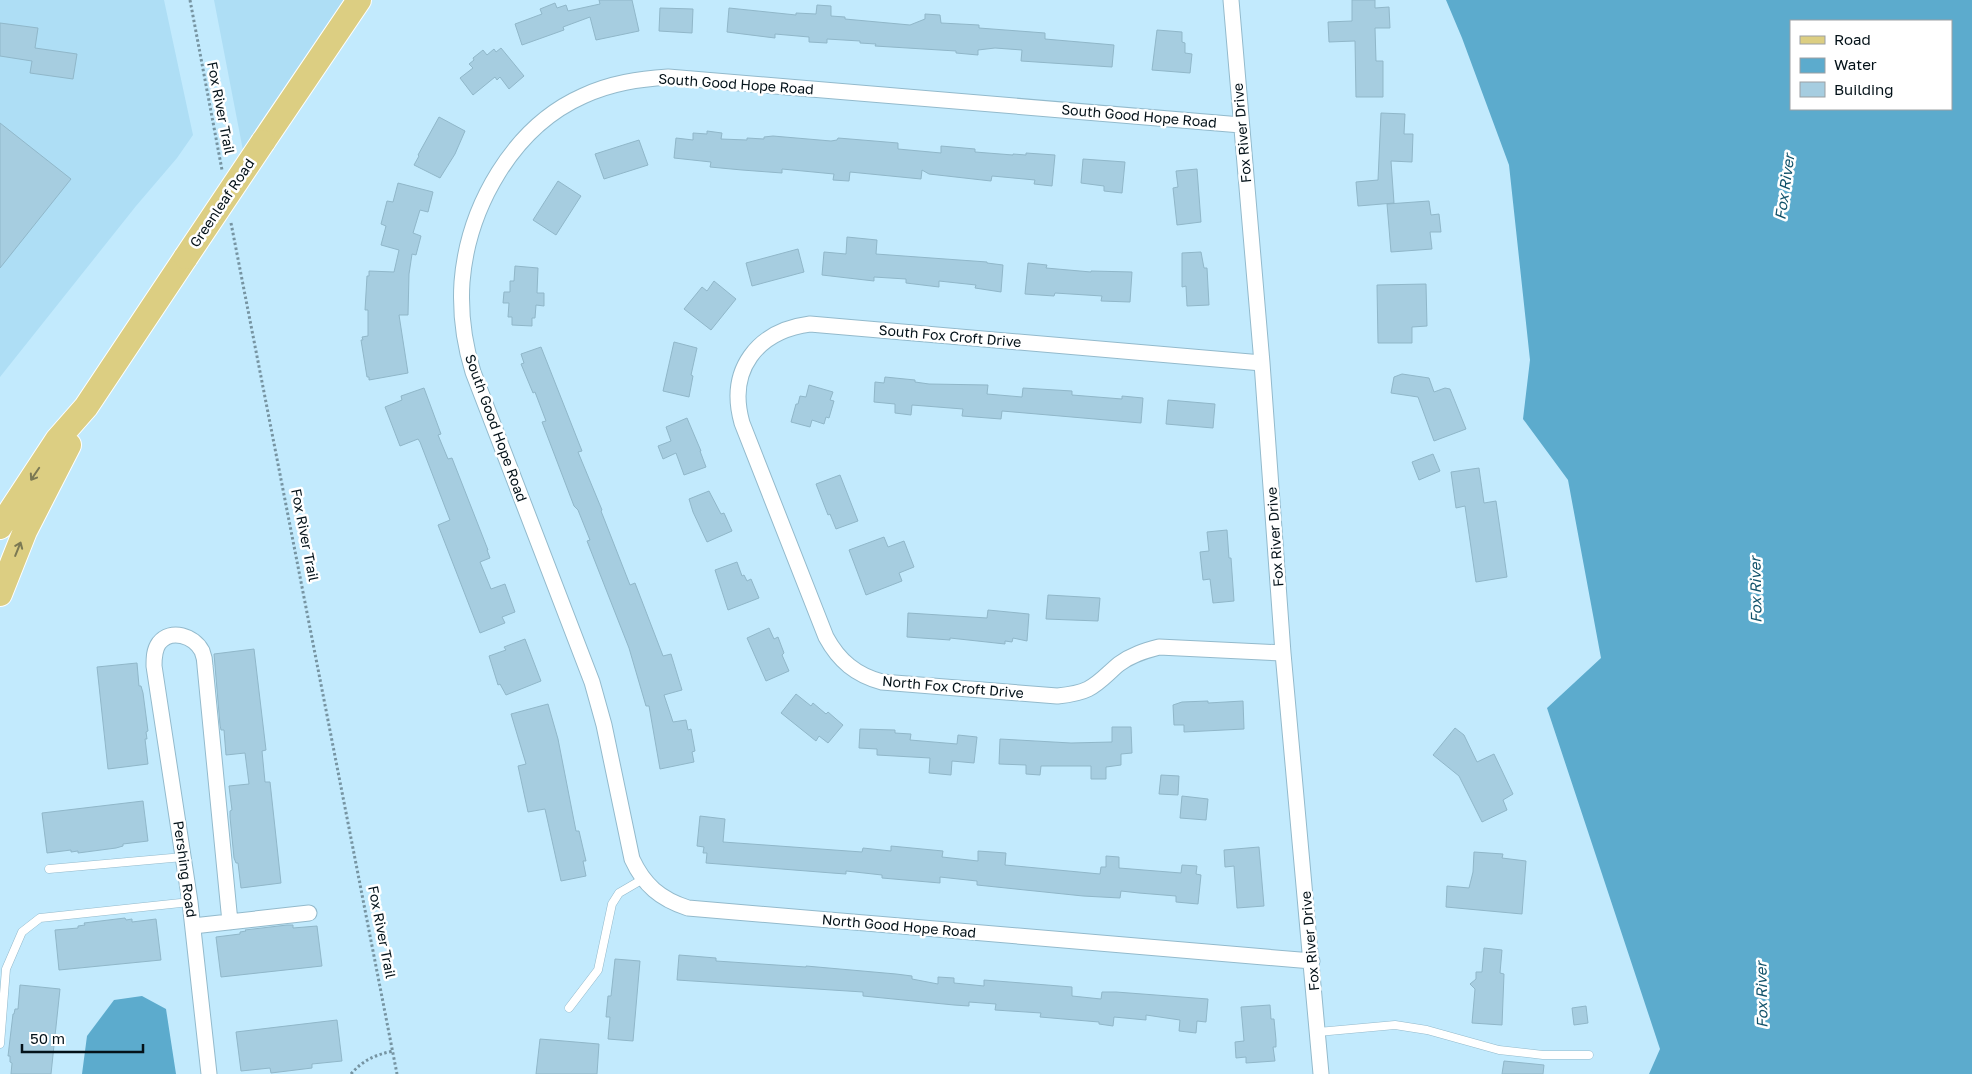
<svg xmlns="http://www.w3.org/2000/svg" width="1972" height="1074" viewBox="0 0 1972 1074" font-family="'Golos Text',sans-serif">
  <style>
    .built { fill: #aedef5 }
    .water { fill: #5cabcd; fill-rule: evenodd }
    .building { fill: #a6cde0; stroke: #90b7c9 }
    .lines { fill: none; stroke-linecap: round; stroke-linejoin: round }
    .service-casing { stroke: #93bacc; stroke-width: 9 }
    .minor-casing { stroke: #93bacc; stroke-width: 17 }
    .primary-casing { stroke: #fff; stroke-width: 26 }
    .path { stroke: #7694a2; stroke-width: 3; stroke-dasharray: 2.5 2.5; stroke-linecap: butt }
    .service { stroke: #fff; stroke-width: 8 }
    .minor { stroke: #fff; stroke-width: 15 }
    .primary { stroke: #dcce82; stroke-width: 24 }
    .primary-bridge-casing { stroke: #fff; stroke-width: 26; stroke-linecap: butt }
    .primary-bridge { stroke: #dcce82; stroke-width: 24 }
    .oneway { stroke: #7b7953 }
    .labels { text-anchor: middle; stroke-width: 5; stroke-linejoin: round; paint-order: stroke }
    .street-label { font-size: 14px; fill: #041219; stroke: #fff }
    .water-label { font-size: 15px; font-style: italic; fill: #11526a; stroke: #fff }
  </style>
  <rect width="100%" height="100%" fill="#c2eafd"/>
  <!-- built -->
  <path class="built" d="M0,0H164L193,135L177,158L136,206L0,377Z
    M214,0H359L246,166Z"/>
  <!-- water -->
  <path class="water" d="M1446,0H1972V1074H1649L1660,1049L1547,708L1601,658L1568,480L1523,419L1530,360L1509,165L1462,38ZM1951,21V109H1791V21Z
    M142,996L166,1009L176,1074H82L87,1036L114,1000Z"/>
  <!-- building -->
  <path class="building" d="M599,0H632L639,31L596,40L590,17L563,27L564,30L522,45L515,24L542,14L540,9L555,3L557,8L566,5L568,11L600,4Z
    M1352,0H1375V8L1389,7L1390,28H1375L1376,61H1383V97H1356L1355,41L1329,42L1328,22L1352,21Z
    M817,5L831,6V16L845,17V19L910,25L925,19V14L940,15L941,23L979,25V28L1045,33V39L1114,45L1112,67L1021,61L1022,50L995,48L978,50V55L956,53V51L875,46L876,44L860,43V41L827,39V43L809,42V37L775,34V38L727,32L729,8L796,15V13L816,14Z
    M660,8L693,9L692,33L659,31Z
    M0,23L38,28L35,48L77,54L73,79L30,73L32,61L0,56Z
    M1157,30L1182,32V42L1185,43V53L1192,54L1190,73L1152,70Z
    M501,48L524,76L509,89L500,77L497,80L495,77L473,95L460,78L473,68L469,64L474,60L473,58L483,50L487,55L494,49L496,52Z
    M1381,113L1405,114L1404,134H1413L1412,162L1391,161L1394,203L1358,206L1356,182L1378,180Z
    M439,117L465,131L455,154L440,178L414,165L419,156L418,155Z
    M0,123L71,179L0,268Z
    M707,131L722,133L721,139L747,140V138L764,139V137L773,136L831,141L837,140L838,138L898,143V149L941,153V146L975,149V152L1013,155V154L1026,155V153L1055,155L1052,186L1034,184L1035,180L992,176L991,181L929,174L922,170L921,179L850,172L849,181L833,180L834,174L782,169V173L742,170L710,167L711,162L674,158L676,138L693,140V133L707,134Z
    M639,140L648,165L604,179L595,154Z
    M1083,159L1125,162L1122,193L1104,191V186L1081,183Z
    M1197,169L1201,222L1177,225L1173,188L1178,187L1176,171Z
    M558,181L581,196L556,235L533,220Z
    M398,183L433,192L428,212L420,210L413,233L421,236L416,255L412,254L409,274L408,315H399L408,373L369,380V377H367L361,340H363L362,337L368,336V310H365L367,276H369V271L394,272L399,250L381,245L386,226L381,224L387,201L393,202Z
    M1429,201L1431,215L1439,214L1441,232H1430L1432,249L1391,252L1387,204Z
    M847,237L877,240L876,254L987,262V263L1003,265L1001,292L975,288L976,285L939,281V287L906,283V279L874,277V281L822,275L824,252L846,254Z
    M798,249L804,272L752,286L746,263Z
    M1201,252L1204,268H1207L1209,305L1187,306L1186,286L1182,287V253Z
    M1028,263L1047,265L1046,268L1091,272V271L1132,272L1130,302L1101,301L1102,296L1055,293L1054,296L1025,294Z
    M515,266L538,268L537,293H544V306L536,305L535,318H532V326L512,325V317H508L509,303H503L504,292H510V281H514Z
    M714,281L736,299L711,330L684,309L702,287L707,291Z
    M1426,284L1427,326L1412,327V343H1378L1377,285Z
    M674,342L697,348L691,375L693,376L689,397L663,391Z
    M541,347L582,451L578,452L602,510L601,511L630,585L635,583L663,656L671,654L682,690L664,695L673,722L686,720L688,730L691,729L695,751L692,752L694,762L660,769L649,706H646L629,648L587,541L590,540L578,510L574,506L542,422L546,421L535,392L533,393L521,364L524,363L521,354Z
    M1402,374L1429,378L1434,392L1445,388L1450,389L1466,429L1434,441L1418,397L1391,393L1394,377Z
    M885,377L915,380V382L929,384L988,385L987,394L1022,397L1023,388L1072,391V395L1122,399V396L1143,398L1141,423L1002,411L1001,419L962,416L963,409L912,405L911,415L895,413V404L874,402L875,382L884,383Z
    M809,385L833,392L830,400L834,401L829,418L826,417L824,424L812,420L810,427L791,422L796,404H798L800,396L806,397Z
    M424,388L441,434L438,435L448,459L452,458L488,550H487L490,558L480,562L491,589L505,584L515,612L502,617L505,623L480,633L438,525L450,520L420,442L418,439L400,446L385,407L402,400L401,396Z
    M1168,400L1215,404L1213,428L1166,424Z
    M687,418L701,451H700L706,467L684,475L676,453L663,459L658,446L671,441L666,427Z
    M1433,454L1440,471L1419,480L1412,462Z
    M1479,468L1484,503L1496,501L1507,577L1476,582L1465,506L1456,508L1451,472Z
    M840,475L858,521L836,529L830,514L828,515L816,484Z
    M709,491L721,514L724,513L732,531L707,542L693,512L689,499Z
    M1227,530L1229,558H1231L1234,601L1213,603L1210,579L1203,580L1200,552L1209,551L1207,532Z
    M884,537L888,547L904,541L914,567L899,573L902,581L866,595L849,550Z
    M737,562L742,576L744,575L747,581L751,579L759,598L728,610L715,570Z
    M1048,595L1100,598L1098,621L1046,619Z
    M988,610L1029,614L1027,641L1013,638L1012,642L1005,641V644L950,638V640L907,637L908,613L987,618Z
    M769,628L774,639L778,637L784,653L782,655L789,671L766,681L747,638Z
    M525,639L541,681L506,695L500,684L498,685L489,656L506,650L504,647Z
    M254,649L266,750L262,751L265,782H270L281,883L241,888L238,863H236L234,858L230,817V811L232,810L229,786L249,784L245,753L226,755L224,730H221L220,725L214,654Z
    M137,663L139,686H141L143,693L148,731L146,732L147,739H145L148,764L108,769L97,667Z
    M796,694L811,706L813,703L826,714L828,712L843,725L828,743L819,736L816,741L781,713Z
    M1208,701V703L1243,701L1244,729L1184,732V725H1174L1173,705L1182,702Z
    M548,704L558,739L576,831H579L586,861H583L586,876L561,881L545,809L528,812L518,766L526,764L511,714Z
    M1112,727H1131L1132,753L1121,754V765L1106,767V779H1091V766H1041L1040,775L1026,774V765L999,764L1000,739L1071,743L1112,742Z
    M1455,728L1464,735L1477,762L1494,754L1513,794L1503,800L1507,810L1482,822L1459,776L1433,755Z
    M860,729L895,730V733L911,734L910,740L957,744L958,735L977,737L974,763L952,761L951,775L929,773L930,758L877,755V749L859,748Z
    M1161,775L1179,776L1178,795L1159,794Z
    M1182,796L1208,799L1206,820L1180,818Z
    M143,801L148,841L123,844V846L116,848L78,853V851L71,852V850L47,853L42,813Z
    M700,816L725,819L723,842L862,852L863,848L891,851V846L943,851L942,857L978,861V851L1006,853L1005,865L1100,874L1101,867H1106V856L1119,857V868L1181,873L1182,865L1197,866L1196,874L1201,875L1198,904L1176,902V896L1139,893L1121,891L1120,898L1083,896L977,885V881L940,877V883L882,878V875L846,871V874L832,873L706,863L707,853H703L704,847L697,846Z
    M1259,847L1264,906L1237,908L1234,866L1225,867L1224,850Z
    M1474,852L1503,854L1502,858L1526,861L1522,914L1446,907L1447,886L1469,888L1473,872Z
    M125,918L126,920L132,919V922L156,919L161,960L59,970L55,930L78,928V926L85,925L84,923Z
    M287,925H293V928L317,926L322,966L221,977L216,937L240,934V932L246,931L245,930Z
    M1484,948L1502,950L1500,973L1504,974L1502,1025L1472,1023L1475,989L1470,984L1476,979V972H1482Z
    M679,955L716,958V961L806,967V966L896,974L912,976V979L938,984V977L954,978V983L984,986V980L1072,987V996L1101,999L1102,992H1116L1208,999L1206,1022L1197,1021L1196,1033L1179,1031L1180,1020L1146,1015V1020L1114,1017L1113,1026L1099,1024V1022L1040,1017L1041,1013L995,1010L996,1004L969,1002V1006L954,1005L863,996V992L677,980Z
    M615,959L640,961L633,1041L608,1039L610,1017H606L608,996H611Z
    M20,985L60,989L51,1074H11L12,1063L10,1062V1056H8L13,1014H14L15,1009H18Z
    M1270,1005L1271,1019H1274L1276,1040V1047H1273L1275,1061L1246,1063V1057L1236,1058L1235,1042L1244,1041L1241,1007Z
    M1586,1006L1588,1023L1574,1025L1572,1008Z
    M337,1020L342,1061L312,1064V1068L271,1073L270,1068L241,1071L236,1032Z
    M540,1039L599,1044L597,1074H536Z
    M1504,1061L1544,1065L1543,1074H1502Z"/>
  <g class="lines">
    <!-- service casing -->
    <g class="service-casing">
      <path id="service" d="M49,869L183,857
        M569,1008L598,970L612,904L619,893L643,879
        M1318,1032L1395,1025L1427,1030L1499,1050L1543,1055H1589
        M0,1044L6,969L22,932L40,918L190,902"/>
    </g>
    <!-- minor casing -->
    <g class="minor-casing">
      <path id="minor" d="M1231,0L1262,363L1283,653L1321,1074
        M1241,125L668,77C639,79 611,83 583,96C513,127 468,207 462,282C460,313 464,343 473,372L592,682L604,725L632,859C644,885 660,899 688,908L1312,961
        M1262,363L810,324C757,331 727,370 742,423L826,637C839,661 856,675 882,682L1057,696C1067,695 1078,694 1088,689C1100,683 1108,673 1119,664C1131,655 1144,651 1159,647L1283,653
        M193,926L309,913
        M209,1074L190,902L154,666C154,658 154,650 159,643C171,628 194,636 202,651C204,656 205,662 205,666L230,922"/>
    </g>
    <!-- primary casing -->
    <g class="primary-casing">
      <path id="primary" d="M263,142L359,0
        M0,527L57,440L86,407L186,257
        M0,594L25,531L69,445"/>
    </g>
    <!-- path -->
    <path class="path" d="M190,0L222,170
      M231,223L397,1074
      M351,1074C363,1060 375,1055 393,1051"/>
    <!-- service -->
    <use href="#service" class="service"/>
    <!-- minor -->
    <use href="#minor" class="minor"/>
    <!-- primary -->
    <use href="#primary" class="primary"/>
    <!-- primary-bridge casing -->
    <g class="primary-bridge-casing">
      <path id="primary-bridge" d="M186,257L263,142"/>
    </g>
    <!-- primary-bridge -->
    <use href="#primary-bridge" class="primary-bridge"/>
  </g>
  <!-- one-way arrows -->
  <defs><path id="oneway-shaft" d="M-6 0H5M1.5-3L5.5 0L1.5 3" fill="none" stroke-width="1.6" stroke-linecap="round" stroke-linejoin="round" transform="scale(1.25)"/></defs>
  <g class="oneway">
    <use href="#oneway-shaft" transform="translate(35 474) rotate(124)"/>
    <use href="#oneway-shaft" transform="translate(18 549) rotate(-68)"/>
  </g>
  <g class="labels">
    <!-- street labels -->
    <g class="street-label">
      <text transform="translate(736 84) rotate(4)" y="5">South Good Hope Road</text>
      <text transform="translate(221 108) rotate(79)" y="5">Fox River Trail</text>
      <text transform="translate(1139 116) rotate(5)" y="5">South Good Hope Road</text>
      <text transform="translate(1242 133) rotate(-95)" y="5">Fox River Drive</text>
      <text transform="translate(222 203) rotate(-56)" y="5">Greenleaf Road</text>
      <text transform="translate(950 336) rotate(5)" y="5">South Fox Croft Drive</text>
      <text transform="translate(496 428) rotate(70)" y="5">South Good Hope Road</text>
      <text transform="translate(305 535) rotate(79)" y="5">Fox River Trail</text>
      <text transform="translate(1275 537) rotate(-94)" y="5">Fox River Drive</text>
      <text transform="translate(953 687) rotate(5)" y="5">North Fox Croft Drive</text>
      <text transform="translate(185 869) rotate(82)" y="5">Pershing Road</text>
      <text transform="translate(899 926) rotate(5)" y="5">North Good Hope Road</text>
      <text transform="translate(382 932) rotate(79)" y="5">Fox River Trail</text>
      <text transform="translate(1310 941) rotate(-95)" y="5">Fox River Drive</text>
    </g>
    <!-- water labels -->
    <g class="water-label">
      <text transform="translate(1785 187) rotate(-82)" y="5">Fox River</text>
      <text transform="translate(1756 590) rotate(-91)" y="5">Fox River</text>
      <text transform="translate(1762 995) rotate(-91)" y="5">Fox River</text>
    </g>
  </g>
  <!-- legend -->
  <rect x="1790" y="20" width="162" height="90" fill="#ffffff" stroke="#9ba0a3"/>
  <rect x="1800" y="36" width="25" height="8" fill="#dcce82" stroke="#9ba0a3"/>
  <text x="1834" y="45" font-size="15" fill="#041219">Road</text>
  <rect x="1800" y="58" width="25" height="15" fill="#5cabcd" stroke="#9ba0a3"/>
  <text x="1834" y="70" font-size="15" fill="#041219">Water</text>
  <rect x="1800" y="82" width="25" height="15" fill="#a6cde0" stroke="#9ba0a3"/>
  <text x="1834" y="95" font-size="15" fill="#041219">Building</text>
  <!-- scale -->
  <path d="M22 1044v8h121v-8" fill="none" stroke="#041219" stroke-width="2.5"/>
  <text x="30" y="1044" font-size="15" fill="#041219" stroke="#ffffff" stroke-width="4" paint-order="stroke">50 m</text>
</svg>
